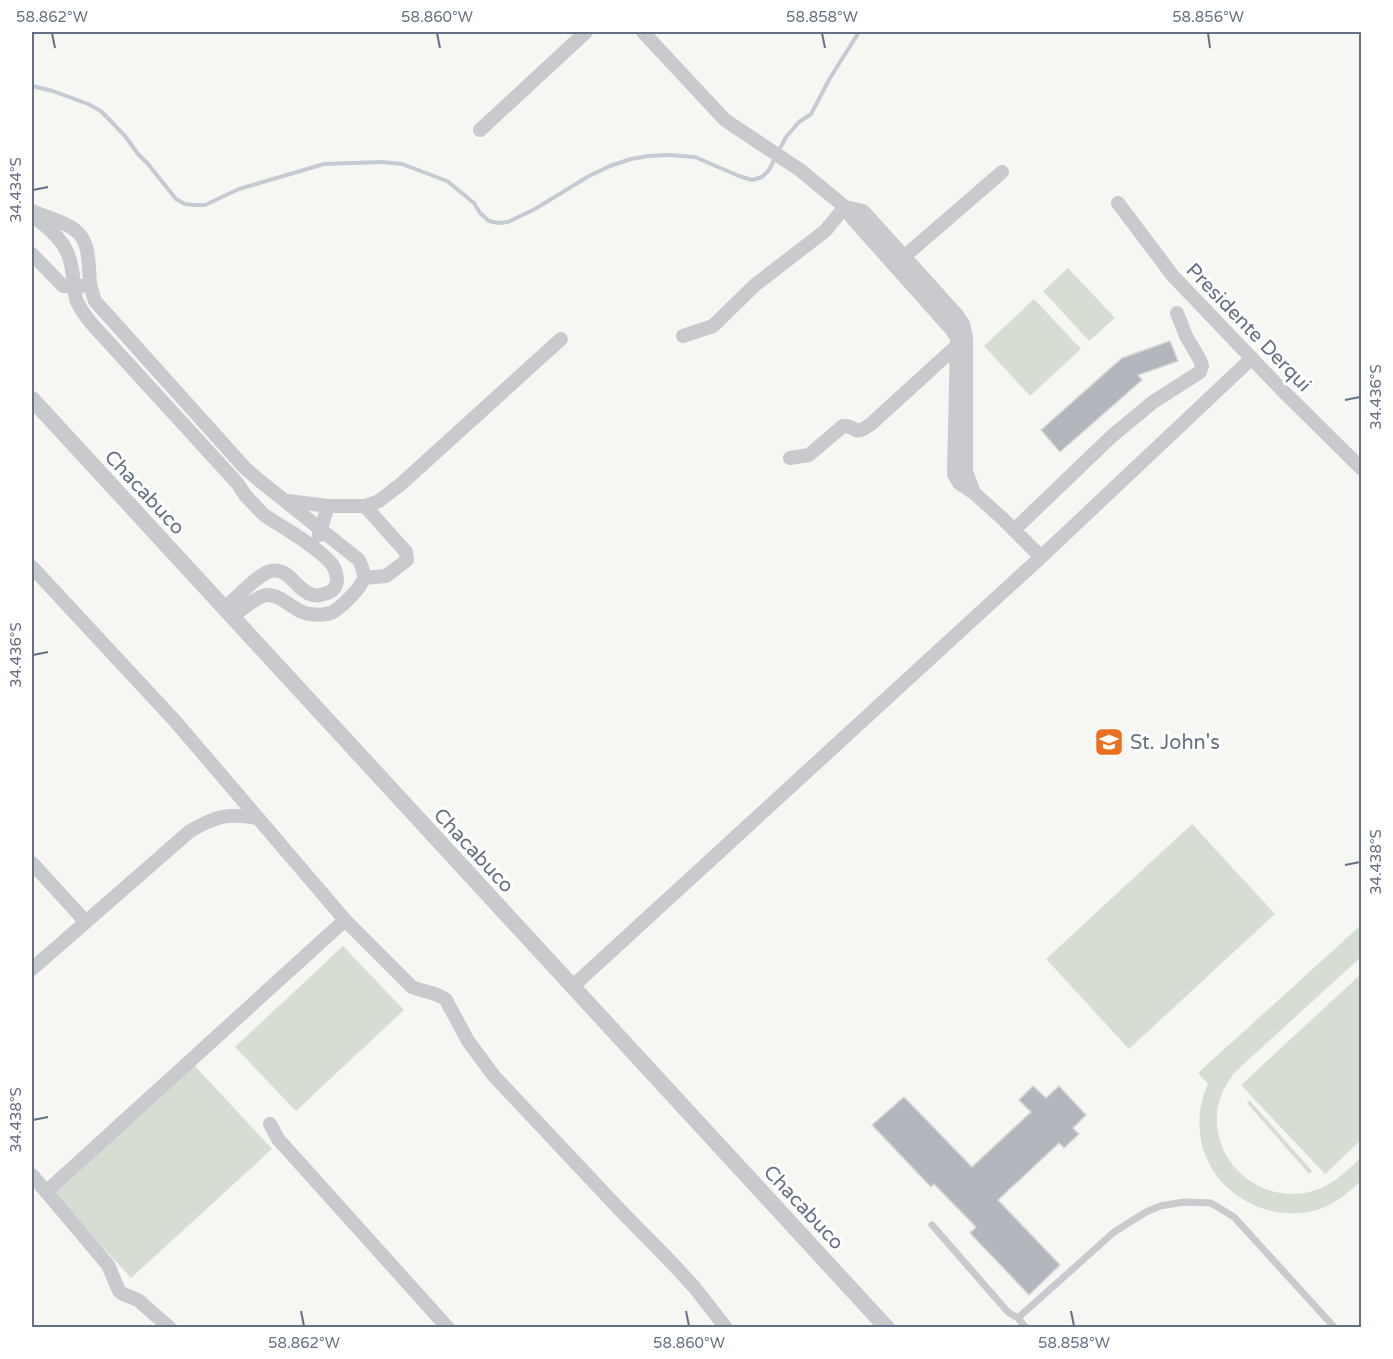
<svg xmlns="http://www.w3.org/2000/svg" width="1393" height="1359" viewBox="0 0 1393 1359" font-family="'Varela Round',sans-serif">
  <style>
    .grass { fill: #d6ded3 }
    .lines { fill: none; stroke-linecap: round; stroke-linejoin: round }
    .stream { stroke: #c4cbd2; stroke-width: 4 }
    .building { fill: #b1b7bd; stroke: #d7d8d5; stroke-width: 1.5 }
    .service { stroke: #c8cace; stroke-width: 7 }
    .minor { stroke: #c8cace; stroke-width: 14 }
    .tertiary { stroke: #c8cace; stroke-width: 16 }
    .ticks { fill: none; stroke: #647185; stroke-width: 2 }
    .labels { text-anchor: middle; stroke-width: 6; stroke-linejoin: round; paint-order: stroke }
    .street-label { font-size: 20px; fill: #647185; stroke: #fff }
    .poi-label { font-size: 20px; fill: #647185; stroke: #fff; text-anchor: start }
    .neatline { fill: none; stroke: #647185; stroke-width: 2 }
    .ticks-label { font-size: 15px; text-anchor: middle; fill: #647185 }
  </style>
  <rect width="100%" height="100%" fill="#f6f6f3"/>
  <!-- grass -->
  <path class="grass" d="M1068,268L1115,318L1089,341L1043,291Z
    M1034,299L1081,349L1030,396L984,346Z
    M1192,824L1275,914L1129,1049L1046,959Z
    M1361,925V957L1234,1073C1228,1082 1222,1091 1219,1102C1205,1157 1259,1207 1313,1191C1333,1185 1347,1171 1361,1157V1181C1349,1192 1336,1203 1320,1209C1266,1226 1206,1190 1200,1133C1198,1116 1201,1100 1208,1084L1198,1073Z
    M343,946L404,1010L296,1111L235,1047Z
    M1361,974V1140L1325,1174L1241,1085Z
    M194,1065L272,1149L131,1278L53,1193Z
    M1250,1101L1312,1171L1309,1174L1247,1103Z"/>
  <g class="lines">
    <!-- stream -->
    <path class="stream" d="M32,86L53,91L88,104L101,111L125,136L138,154L148,164L176,199L185,204L194,205H205L239,189L324,164L382,162L402,164L447,181L474,203L480,213L489,221L498,223L508,222L535,209L589,176L610,166L631,159L648,156L669,155L695,157L739,176L752,180L762,177L769,170L786,137L799,122L811,114L830,78L859,32"/>
  </g>
  <!-- building -->
  <path class="building" d="M1170,341L1178,361L1138,375L1142,380L1060,452L1041,430L1122,358Z
    M1033,1086L1046,1098L1059,1086L1086,1115L1073,1128L1079,1134L1064,1148L1059,1143L998,1200L1060,1265L1029,1295L970,1233L976,1227L934,1184L931,1187L872,1125L904,1097L972,1167L1031,1112L1019,1100Z"/>
  <g class="lines">
    <!-- service -->
    <path class="service" d="M932,1225L1008,1312L1018,1318L1026,1328
      M1018,1318L1114,1232L1146,1212L1160,1206L1184,1202L1211,1203L1234,1217L1335,1328"/>
    <!-- minor -->
    <path class="minor" d="M643,32L725,120L800,170L845,207L825,231L755,285L713,326L683,336
      M480,130L586,32
      M1118,203L1173,276L1281,389L1362,469
      M845,207L863,211L957,315L963,324L966,338V471L974,493L959,483L954,474L957,338L952,330L853,219Z
      M32,211C44,216 65,222 75,230C91,242 88,265 90,283C91,289 93,295 95,301L245,468L260,481L359,560C361,565 364,571 364,577C362,588 342,606 333,612C326,615 317,615 310,614C295,613 283,595 268,595C258,595 240,611 232,617
      M35,218C47,227 61,238 67,252C74,267 73,284 76,299C79,308 85,315 91,323L238,484L245,495L264,515C285,529 310,542 328,560C338,569 342,589 327,593C322,595 317,596 313,595C296,591 290,567 271,571C259,573 234,600 224,609
      M32,254L63,286L75,287L82,286
      M899,261L1002,172
      M790,458L809,455L843,426C858,425 851,438 871,424L961,342
      M974,493L1002,518L1041,557
      M288,501L328,506L319,535
      M328,506H365L379,501L401,484L561,339
      M1014,530L1112,436L1153,402L1200,372L1202,366L1200,360L1186,336L1177,313
      M32,567L175,721L345,920L412,987C423,992 437,992 446,1000L468,1041L494,1076L621,1211L672,1263L695,1288L726,1328
      M364,578L386,576L407,560L406,552L365,506
      M32,863L85,921
      M32,969L190,831C216,816 227,813 257,818
      M572,987L1041,557L1252,358
      M270,1124L278,1139L448,1328
      M32,1175L108,1265L119,1291L123,1294L138,1300L170,1328
      M46,1192L345,920"/>
    <!-- tertiary -->
    <path class="tertiary" d="M32,399L887,1328"/>
  </g>
  <!-- ticks -->
  <path class="ticks" d="M52,33L55,48M437,33L440,48M822,33L825,48M1208,33L1210,48M33,190L48,187M1345,400L1360,397M33,655L48,652M1345,865L1360,862M33,1120L48,1117M301,1311L304,1326M686,1311L689,1326M1071,1311L1074,1326"/>
  <!-- icons -->
  <defs>
    <g id="university-square" transform="scale(1.5)"><rect x="-9" y="-9" width="18" height="18" rx="4" fill="#eb6f1e" stroke="#fff"/><path d="M0-5L7-2L0 1L-7-2ZM-4 1L0 2.5L4 1V4Q0 6-4 4Z" fill="#fff"/></g>
  </defs>
  <g fill-rule="evenodd">
    <use href="#university-square" x="1109" y="742"/>
  </g>
  <g class="labels">
    <!-- street labels -->
    <g class="street-label">
      <text transform="translate(1249 327) rotate(46)" y="7">Presidente Derqui</text>
      <text transform="translate(145 492) rotate(47)" y="7">Chacabuco</text>
      <text transform="translate(474 850) rotate(47)" y="7">Chacabuco</text>
      <text transform="translate(804 1207) rotate(47)" y="7">Chacabuco</text>
    </g>
    <!-- poi labels -->
    <g class="poi-label">
      <text x="1130" y="749">St. John's</text>
    </g>
  </g>
  <!-- border -->
  <rect width="1393" height="1359" fill="none" stroke="#ffffff" stroke-width="66"/>
  <rect x="33" y="33" width="1327" height="1293" class="neatline"/>
  <g class="ticks-label">
    <text x="52" y="22">58.862°W</text>
    <text x="437" y="22">58.860°W</text>
    <text x="822" y="22">58.858°W</text>
    <text x="1208" y="22">58.856°W</text>
    <text transform="translate(16 190) rotate(-90)" y="5">34.434°S</text>
    <text transform="translate(1376 397) rotate(-90)" y="5">34.436°S</text>
    <text transform="translate(16 655) rotate(-90)" y="5">34.436°S</text>
    <text transform="translate(1376 862) rotate(-90)" y="5">34.438°S</text>
    <text transform="translate(16 1120) rotate(-90)" y="5">34.438°S</text>
    <text x="304" y="1348">58.862°W</text>
    <text x="689" y="1348">58.860°W</text>
    <text x="1074" y="1348">58.858°W</text>
  </g>
</svg>
